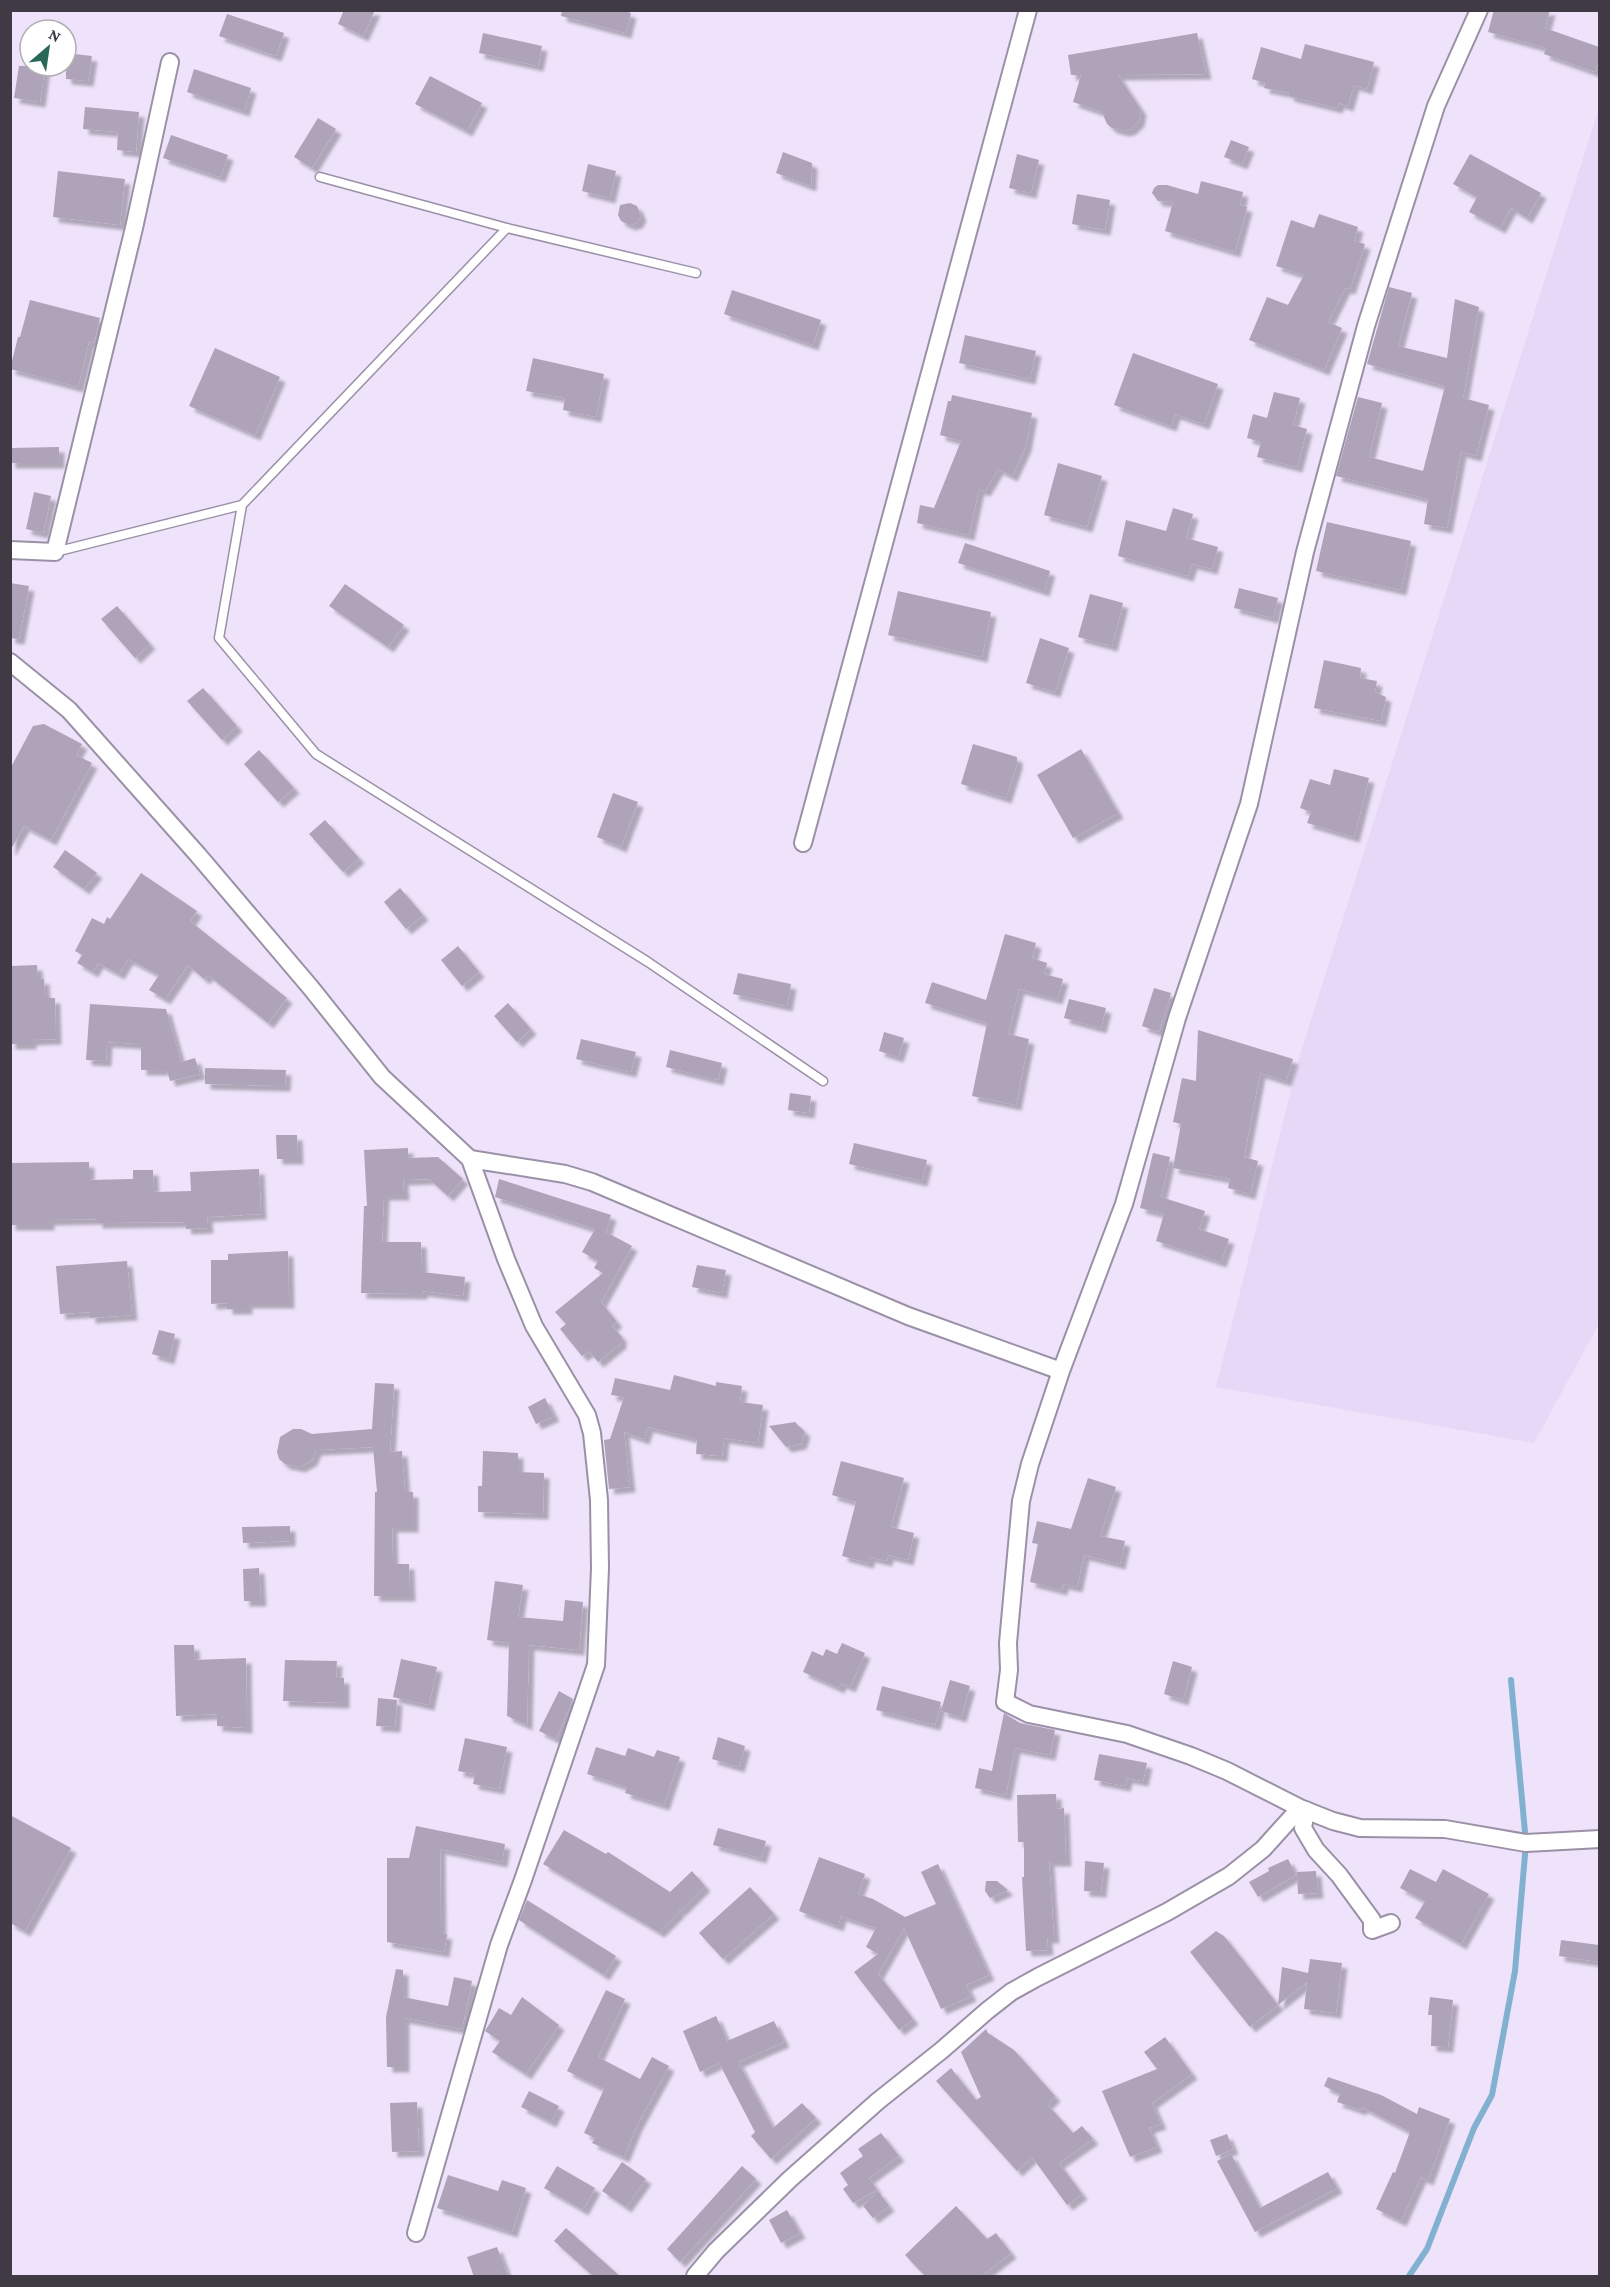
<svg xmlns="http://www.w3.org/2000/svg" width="1610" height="2287" viewBox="0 0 1610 2287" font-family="'Crimson Pro',serif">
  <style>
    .built { fill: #e6d8f6 }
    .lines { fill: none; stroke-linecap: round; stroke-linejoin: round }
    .stream { stroke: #82b0d0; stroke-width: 6 }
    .building { fill: #aea3b9; filter: url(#shadow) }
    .service-casing { stroke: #9b91a6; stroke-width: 11 }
    .minor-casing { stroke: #9b91a6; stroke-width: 20 }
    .service { stroke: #fff; stroke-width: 8 }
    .minor { stroke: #fff; stroke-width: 16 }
  </style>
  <defs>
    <filter id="shadow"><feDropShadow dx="5.5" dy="5.5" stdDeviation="1.5" flood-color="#0004"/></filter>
  </defs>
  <rect width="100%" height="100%" fill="#eee3fa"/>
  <!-- built -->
  <path class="built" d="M1599,108L1600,1322L1534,1443L1216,1387L1300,1055Z"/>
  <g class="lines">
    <!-- stream -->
    <path class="stream" d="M1409,2276L1427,2249L1474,2128L1492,2095L1515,1971L1526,1843L1511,1680"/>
  </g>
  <!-- building -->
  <path class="building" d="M344,10H375L363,36L338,24Z
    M562,10H622L631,13L626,33L561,16Z
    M1494,10H1550L1545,28L1599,47V61L1595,72L1544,54L1546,48L1488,32Z
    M227,14L284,33L276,56L219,36Z
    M483,33L542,46L538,66L479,53Z
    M1197,33L1206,74L1118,75L1141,110L1139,121L1131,129L1124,131L1112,128L1107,124L1102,112L1073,102L1081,75H1071L1068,55Z
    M1305,44L1374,62L1367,89L1354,85L1348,106L1339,103L1337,108L1288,96L1289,93L1264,88L1265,83L1252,79L1261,47L1301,59Z
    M66,53L92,56L88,81L66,79Z
    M19,66H45L40,102L14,98Z
    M194,69L251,88L244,111L187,92Z
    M430,76L482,103L467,131L415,104Z
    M85,107L139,112L136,152L117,150L118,132L83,129Z
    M318,118L336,129L312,168L294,157Z
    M171,135L228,155L220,177L163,158Z
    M1231,140L1249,147L1242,164L1224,157Z
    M783,152L812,163L811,186L776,173Z
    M1017,154L1039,160L1031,193L1009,188Z
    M1470,154L1541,193L1527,218L1511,208L1500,228L1469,212L1477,197L1453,184Z
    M588,164L616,171L610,198L582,191Z
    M58,171L125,179L120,225L53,217Z
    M1201,181L1243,192L1240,205L1247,207L1235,252L1165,231L1173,202L1158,201L1152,193L1154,188L1158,185H1167L1198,194Z
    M1077,194L1110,200L1105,230L1072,224Z
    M630,203L637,206L641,216L637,223L630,225L621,221L618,215L620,205Z
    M1319,214L1358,227L1354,241L1365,244L1350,289L1345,288L1328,322L1342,328L1324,370L1249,340L1267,297L1288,305L1304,275L1276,266L1291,220L1314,228Z
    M1389,287L1412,293L1398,346L1447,358L1455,299L1479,307L1463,398L1489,405L1476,456L1461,452L1447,528L1424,524L1428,499L1336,476L1358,397L1382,403L1369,457L1423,471L1445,386L1367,364Z
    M732,290L821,320L813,345L724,314Z
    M30,300L100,318L94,343L89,342L78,387L10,369L18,337H20Z
    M965,335L1036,351L1030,379L959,363Z
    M215,348L280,377L255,435L189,406Z
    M1133,353L1218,384L1204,424L1175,414L1171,426L1114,405Z
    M533,358L604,374L596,417L563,410L565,398L526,391Z
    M1274,392L1300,398L1293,425L1307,429L1297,467L1257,457L1261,442L1247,438L1253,414L1267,418Z
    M952,395L1032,413L1026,446L1012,476L998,469L985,491L979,489L969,535L917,523L920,505L934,508L961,441L940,435L948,401H951Z
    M59,447V463H10V448Z
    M1058,463L1102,476L1087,527L1044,515Z
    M34,492L51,496L43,533L26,529Z
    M1173,508L1193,514L1186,538L1218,547L1212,569L1192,564L1188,576L1118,556L1126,520L1166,531Z
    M1327,522L1411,541L1401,590L1316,571Z
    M965,543L1050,571L1044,591L958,563Z
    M10,583L29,586L19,639L10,638Z
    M345,584L404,625L388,647L329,606Z
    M1239,588L1278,598L1273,618L1234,608Z
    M898,591L991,612L982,657L888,635Z
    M1090,594L1123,603L1112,646L1078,637Z
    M117,606L150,644L135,658L101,619Z
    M1040,638L1069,648L1055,692L1026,683Z
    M1324,660L1361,668L1360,678L1377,681L1375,692L1386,697L1381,721L1314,708Z
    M203,688L237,726L222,740L187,701Z
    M44,724L82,744L76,755L92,763L51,840L24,826L10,851V769L33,726Z
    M973,744L1017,757V764L1006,798L961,784Z
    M1081,749L1118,813L1073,838L1037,775Z
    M259,750L294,788L278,802L244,764Z
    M1334,769L1369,778L1354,837L1307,823L1311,812L1300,808L1310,779L1330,785Z
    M613,793L638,802L621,847L597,837Z
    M325,820L359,858L343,872L309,834Z
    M65,850L97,873L84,889L53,867Z
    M141,873L197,911L190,921L287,998L268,1023L208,975L204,979L188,965L165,999L149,990L159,975L128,959L119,974L98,963L93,972L77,963L82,955L75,951L92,918L104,924L107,917L110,919Z
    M400,888L423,915L406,929L384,902Z
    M1005,934L1036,943L1032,958L1047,963L1044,974L1063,979L1057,999L1019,989L1008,1034L1029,1039L1016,1105L972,1096L987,1023L925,1003L932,982L986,1000Z
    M458,946L479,972L462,986L441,960Z
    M37,965L38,979H44L45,998H55L56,1039L31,1040V1044H10V966Z
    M738,973L791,984L787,1006L733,994Z
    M1154,988L1171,993L1159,1032L1142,1026Z
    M1069,999L1106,1008L1101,1028L1064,1018Z
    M508,1003L531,1029L517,1042L494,1016Z
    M90,1004L166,1009L181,1062L195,1058L200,1074L170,1081L167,1070H141V1044L107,1042L106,1061L86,1060Z
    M1198,1030L1293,1059L1286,1081L1260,1073L1244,1157L1258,1161L1250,1194L1228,1188L1230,1179L1173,1168L1181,1124L1173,1122L1182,1078L1196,1081Z
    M884,1032L904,1038L898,1057L879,1051Z
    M581,1039L636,1052L631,1072L576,1059Z
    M670,1050L722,1063L718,1080L666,1067Z
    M205,1068L286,1070L285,1086L205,1084Z
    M790,1093L811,1096L809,1113L788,1110Z
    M276,1135H297L298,1159H277Z
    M854,1143L927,1160L922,1181L849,1164Z
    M408,1148V1158L438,1157L463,1179L448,1196L429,1179L403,1180L404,1195H384L382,1242H421L422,1272L465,1277L463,1296L422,1291V1294L361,1293L364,1206H367L364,1150Z
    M1153,1153L1170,1157L1161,1197L1205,1211L1199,1229L1229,1239L1221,1262L1156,1241L1164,1214L1140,1208Z
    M89,1162V1180L133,1179V1170H153L154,1192L191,1191L190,1172L259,1169L261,1214L207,1217L208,1228L186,1229L185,1222L97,1223V1219L49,1220V1225H10V1163Z
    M499,1179L611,1215L606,1232L632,1246L601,1302L617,1322L612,1326L621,1336V1343L598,1362L589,1351L582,1356L560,1329L566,1324L555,1312L603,1273L594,1268L598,1261L582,1252L595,1229L495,1197Z
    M288,1251L289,1303H247V1309H227V1303L211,1304V1260H228V1254Z
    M127,1261L132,1315L90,1318V1312L60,1314L56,1266Z
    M697,1265L726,1270L722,1293L692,1287Z
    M159,1330L175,1334L169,1359L152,1354Z
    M674,1375L716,1386V1382L742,1386L740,1402L763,1405L758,1443L724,1438L722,1456L696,1454L697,1439L648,1427L644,1439L624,1432L630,1487L609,1489L604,1440L610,1439L624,1397L611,1395L615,1378L670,1390Z
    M375,1383L394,1384L390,1452L402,1451L405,1492H413V1527H392L393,1564H409L410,1596H374L375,1492H377L373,1447L316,1450L312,1460L300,1467L285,1464L279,1459L277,1452L280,1437L293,1429H301L312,1434L372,1429Z
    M545,1398L554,1416L536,1424L528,1407Z
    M795,1422L805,1432L801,1444L786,1447L769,1426Z
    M483,1451L518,1453V1472L544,1473L543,1514L478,1512V1486H482Z
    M841,1461L904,1478L891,1527L914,1533L908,1560L888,1555L887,1561L870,1557L868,1563L842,1556L856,1502L832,1495Z
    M1088,1478L1116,1487L1100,1536L1125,1541L1120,1564L1084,1555L1077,1587L1063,1584L1062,1590L1030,1582L1038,1544L1032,1543L1037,1521L1071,1529Z
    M290,1526V1541L243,1543L242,1527Z
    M259,1568L261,1601H244L243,1569Z
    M495,1581L523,1585L518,1617L563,1621L565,1600L583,1602L579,1650L529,1645L527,1725L507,1716L509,1643L487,1640Z
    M842,1643L865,1653L850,1687L841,1683L839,1688L803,1672L812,1651L823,1656L826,1649L837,1654Z
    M174,1645H194L195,1660L246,1658L247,1728L217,1726V1714L176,1716Z
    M401,1659L437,1667L429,1705L393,1697Z
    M285,1660L337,1661L336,1678H344V1703L283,1701Z
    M1173,1661L1192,1667L1183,1700L1164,1694Z
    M950,1680L970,1686L961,1717L941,1711Z
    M882,1686L941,1702L935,1725L876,1710Z
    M559,1691L573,1699L556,1739L539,1731Z
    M378,1698L397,1700L395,1727L376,1726Z
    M1004,1713L1020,1723L1055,1730L1050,1755L1015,1748L1006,1795L975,1788L979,1768L992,1771Z
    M718,1737L745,1746L739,1767L712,1759Z
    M465,1738L507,1747L499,1789L473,1784L475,1774L458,1771Z
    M596,1747L625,1756L628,1748L654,1757L657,1750L680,1757L664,1805L625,1793L627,1787L587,1774Z
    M1099,1754L1147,1763L1143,1781L1127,1778L1125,1786L1094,1780Z
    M1056,1794L1057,1809L1064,1808L1066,1861H1049L1054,1938H1047L1048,1950L1026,1951L1022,1877H1024V1842H1018L1017,1795Z
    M10,1815L71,1848L25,1931L10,1923Z
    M416,1826L505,1844L502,1862L440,1849L441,1933L447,1934L444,1952L387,1942V1858H409Z
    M718,1828L766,1841L761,1858L713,1845Z
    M564,1830L606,1854L608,1852L670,1892L692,1871L705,1886L680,1911L677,1908L679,1912L659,1932L543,1864Z
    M819,1857L865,1874L858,1894L873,1899L905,1917L936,1904L921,1872L938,1864L989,1975L966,1985L971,1996L941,2009L904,1928L878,1974L913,2019L899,2030L854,1972L878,1954L866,1947L876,1928L841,1916L838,1926L799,1911Z
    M1288,1859L1296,1875L1258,1897L1249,1882L1269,1871L1268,1868Z
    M1085,1861L1104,1863L1101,1892L1084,1891Z
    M1410,1869L1436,1882L1443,1869L1489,1894L1461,1944L1415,1918L1425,1901L1400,1888Z
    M1316,1871L1318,1893L1298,1894L1297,1872Z
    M986,1881H997L1008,1890L990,1898L985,1891Z
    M750,1887L774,1914L723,1959L699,1933Z
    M527,1900L616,1956L604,1975L519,1920Z
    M1216,1931L1224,1936L1278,2005L1250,2027L1190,1952Z
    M1561,1940L1599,1945V1962L1559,1956Z
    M1310,1959L1342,1963L1336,2013L1304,2009L1307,1982L1278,2005L1282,1967L1308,1973Z
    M396,1969L403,1970V1997L448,2006L454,1977L472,1981L462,2029L404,2018V2067H387L386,2017Z
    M606,1990L625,1999L598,2057L640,2079L652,2057L669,2066L637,2125L624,2157L592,2143L595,2138L584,2133L604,2089L567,2071Z
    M522,1997L559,2025L526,2074L492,2052L500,2041L485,2031L499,2008L511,2015Z
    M1430,1997L1453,2000L1448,2047L1431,2046L1432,2015H1428Z
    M716,2016L727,2041L774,2021L784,2042L738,2062L773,2128L802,2103L816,2118L771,2159L751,2136L755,2132L719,2063L700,2072L683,2031Z
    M986,2029L988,2033L1014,2050L1055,2096L1047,2104L1073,2133L1082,2126L1093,2139L1059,2163L1082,2194L1067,2205L1032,2157L1017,2171L936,2081L951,2068L976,2100L981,2097L961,2052Z
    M1165,2037L1192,2074L1152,2103L1161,2124L1149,2128L1157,2147L1130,2157L1102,2091L1157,2069L1144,2052Z
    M1328,2077L1381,2095L1417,2114L1419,2107L1450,2119L1428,2180L1421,2177L1401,2221L1376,2209L1393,2172L1395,2173L1410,2132L1362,2107L1361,2110L1337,2102L1340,2094L1324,2086Z
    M529,2091L559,2106L551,2122L521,2107Z
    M417,2102L419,2151L392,2152L390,2103Z
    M881,2133L899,2156L869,2178L877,2190L853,2203L843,2189L848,2185L840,2173L863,2156L858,2149Z
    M1227,2134L1233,2149L1216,2156L1210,2140Z
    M1231,2154L1260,2208L1328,2172L1337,2188L1255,2232L1217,2161Z
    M622,2162L646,2179L626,2207L602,2191Z
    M557,2166L595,2188L583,2210L544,2188Z
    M742,2166L756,2179L680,2262L667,2249Z
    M448,2175L498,2191L502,2180L526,2188L512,2232L437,2208Z
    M878,2191L889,2206L873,2218L863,2206Z
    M956,2206L987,2239L996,2233L1011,2253L980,2277H926L905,2255Z
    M787,2210L800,2233L781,2243L769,2220Z
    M566,2228L621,2277H594L554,2241Z
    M497,2247L508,2277H474L467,2257Z"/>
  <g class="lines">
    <!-- service casing -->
    <g class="service-casing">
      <path id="service" d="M320,177L507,228
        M242,505L219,638L316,754L648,962L823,1081
        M55,552L242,505L507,228L696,273"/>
    </g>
    <!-- minor casing -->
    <g class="minor-casing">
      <path id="minor" d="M10,550L55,552L134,228L170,62
        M10,662L69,710L198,855L311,988L382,1077L470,1159L565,1174L592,1182L908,1316L1061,1371L1124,1204L1177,1018L1249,804L1305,552L1366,326L1436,106L1479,10
        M803,843L1028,10
        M1061,1371L1030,1464L1021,1501L1008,1643L1009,1670L1005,1702L1029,1714L1127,1734L1191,1756L1227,1771L1300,1808L1333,1821L1360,1828L1445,1829L1526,1843L1600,1839
        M1306,1810L1303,1828L1316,1850L1339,1875L1372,1920V1930L1391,1923
        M416,2233L499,1945L523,1880L596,1665L600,1568L599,1500L592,1433L587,1415L534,1326L506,1259L470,1159
        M695,2276L716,2251L790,2179L878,2101L942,2050L988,2010L1011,1992L1038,1977L1167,1912L1229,1876L1263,1849L1300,1808"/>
    </g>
    <!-- service -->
    <use href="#service" class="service"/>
    <!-- minor -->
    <use href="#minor" class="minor"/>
  </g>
  <!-- border -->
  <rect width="1610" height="2287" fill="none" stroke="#3f3a43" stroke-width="24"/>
  <!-- north arrow -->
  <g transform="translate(48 48) rotate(29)"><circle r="28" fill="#ffffff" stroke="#b2b0b4" stroke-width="1.5"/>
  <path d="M0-4.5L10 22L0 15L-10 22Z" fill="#286857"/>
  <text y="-9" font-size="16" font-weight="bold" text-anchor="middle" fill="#3f3a43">N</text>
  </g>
</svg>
